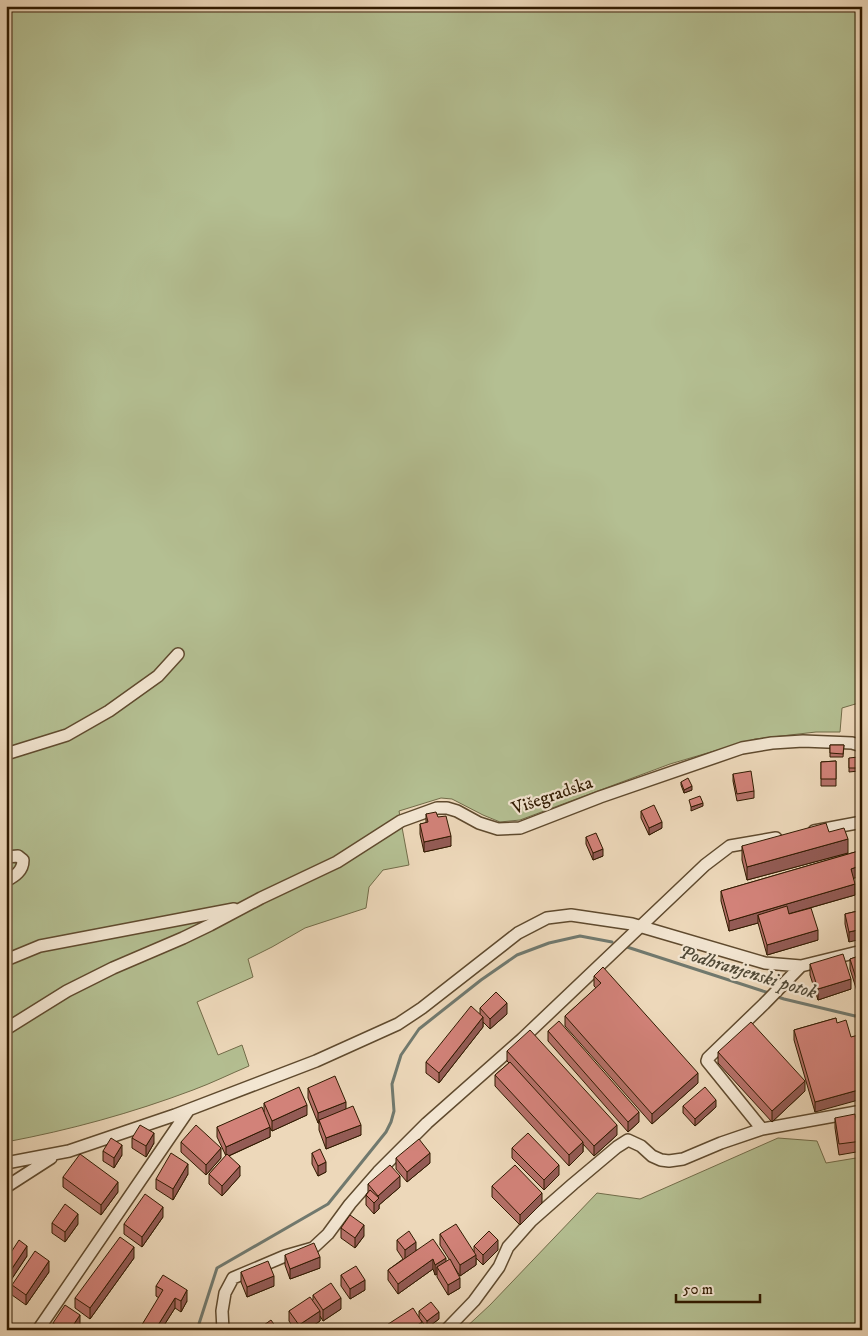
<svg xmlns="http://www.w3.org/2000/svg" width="868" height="1336" viewBox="0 0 868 1336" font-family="'IM FELL DW Pica',serif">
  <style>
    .green { fill: #b4bf92; stroke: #726c49 }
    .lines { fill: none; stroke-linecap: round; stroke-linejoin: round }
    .stream { stroke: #71796e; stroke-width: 3 }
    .minor-casing { stroke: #5f4a2e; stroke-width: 14 }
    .minor { stroke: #f3e6d2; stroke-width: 11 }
    .wall { fill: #b57068; stroke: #301a00 }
    .shaded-wall { fill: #935b55; stroke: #301a00 }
    .building { fill: #d28279; stroke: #301a00 }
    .labels { text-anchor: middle; stroke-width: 4.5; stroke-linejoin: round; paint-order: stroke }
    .street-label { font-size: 18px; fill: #301a00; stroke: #f3e6d2 }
    .water-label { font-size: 19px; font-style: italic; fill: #504937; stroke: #f3e6d2 }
  </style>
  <rect width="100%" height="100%" fill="#edd8ba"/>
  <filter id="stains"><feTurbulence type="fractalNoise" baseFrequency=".004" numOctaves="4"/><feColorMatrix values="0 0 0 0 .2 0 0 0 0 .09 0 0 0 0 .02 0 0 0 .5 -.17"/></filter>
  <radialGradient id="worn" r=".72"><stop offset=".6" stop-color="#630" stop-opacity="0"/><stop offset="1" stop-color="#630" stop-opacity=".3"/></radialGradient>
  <!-- green -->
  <path class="green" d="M6,6H862V702L842,708L840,732H816L755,739L670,764L520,820L500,822L483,815L452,799L441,798L399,811L409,865L383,870L369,887L366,908L305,928L272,947L248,959L253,977L197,1002L218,1055L242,1045L249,1066C230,1074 212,1083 193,1090C132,1113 70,1130 6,1142Z
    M778,1138L817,1141L826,1163L862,1157V1330H463L490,1305L597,1193L640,1199Z"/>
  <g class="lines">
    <!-- stream -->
    <path class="stream" d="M627,947L769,993
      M775,996L784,999L855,1016L862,1014
      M197,1330L217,1268L328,1204L386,1132L391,1122L394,1111L392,1084L401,1055L419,1029L481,980L517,955L549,943L580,936L612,942"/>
    <!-- minor casing -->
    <g class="minor-casing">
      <path id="minor" d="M6,754L67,735L109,711L158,676L178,654
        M814,831L862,822
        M6,857L18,856L23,860C23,871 15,876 6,881
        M6,960L40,946L234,909
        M801,966L764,1004L708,1058L707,1061L762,1129L862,1111
        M6,1029L67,991L113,968L183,938L210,925L261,898L337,862L401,821L437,808H447L457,811L479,823L498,829L520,828L600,797L742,748L772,743L803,741L852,743L862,746
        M6,1163L69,1151L175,1115L316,1061L398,1024L422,1008L518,933L547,918L571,915L632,924L765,963L801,966L862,951
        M6,1187L51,1158
        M38,1330L188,1111
        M223,1330L222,1311L225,1293L233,1278L285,1256L313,1248L328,1234L350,1204L378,1172L427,1123L522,1039L705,865L730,846L776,838
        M446,1330L474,1301L499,1267L508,1247L531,1221L573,1184L617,1147L628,1140L641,1146L652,1156L661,1160L669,1161L683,1159L721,1143L762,1129"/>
    </g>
    <!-- minor -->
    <use href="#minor" class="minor"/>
  </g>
  <!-- wall -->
  <path class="wall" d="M830,745H844L843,757H830Z
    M849,758L859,768V771L849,772Z
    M836,761V786H821V762Z
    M733,774L754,791V798L737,801L733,781Z
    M681,782L692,790L684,793L681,785Z
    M641,811L662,828L649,835L641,818Z
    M426,814L438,817L451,846L424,852L420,834V824L426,823Z
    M586,837L603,856L593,860L586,844Z
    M742,846L848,853L747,880L742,860Z
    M862,850V876L853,878L855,895L789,914L818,940L767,955L758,923L729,931L721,901V891Z
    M862,910L849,942L845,924V914Z
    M862,955V1004H861L850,969V959Z
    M810,964L851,989L818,1000L810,975Z
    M594,976L698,1083L652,1124L565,1026V1016L596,988L594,986Z
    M480,1008L507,1014L490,1029L483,1022V1027L439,1083L426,1073V1062L480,1014Z
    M836,1018L815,1112L794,1040V1030Z
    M548,1031L639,1122L628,1132L548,1041Z
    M507,1051L617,1135L594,1156L583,1144V1152L569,1166L495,1086V1075L509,1063L507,1061Z
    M718,1052L805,1091L772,1122L718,1063Z
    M308,1088L346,1109L361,1135L326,1149L319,1130V1123H318L308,1098Z
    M264,1103L307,1115L272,1131L270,1128V1137L229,1156L240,1176L222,1196L209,1184V1174L226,1156L217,1137V1127L264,1112Z
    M683,1106L716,1107L695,1126L683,1113Z
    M835,1118L858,1128L861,1127V1119H862V1151L839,1155L835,1128Z
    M132,1138L154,1143L146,1157L132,1148Z
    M181,1142L221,1158L206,1175L181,1152Z
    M512,1148L559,1175L544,1190L512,1158Z
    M103,1151L122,1155L114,1168L103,1161Z
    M312,1153L326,1172L318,1176L312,1164Z
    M396,1158L430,1163L407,1182L396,1169Z
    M188,1174L173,1200L156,1189V1179Z
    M63,1177L118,1192L101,1215L63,1187Z
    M368,1184L400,1187L379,1205V1209L374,1214L366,1205V1195L368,1192Z
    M492,1186L542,1203L520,1225L492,1197Z
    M163,1217L142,1247L124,1234V1224Z
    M52,1223L78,1224L65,1242L52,1233Z
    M341,1228L364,1236L355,1248L341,1238Z
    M440,1234L474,1252V1246L498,1250L483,1265L476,1258V1265L460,1276L440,1245Z
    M397,1240L416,1250L446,1262L460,1288L448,1295L437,1277V1274L435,1275L433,1269L398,1294L388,1280V1270L403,1259L397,1250Z
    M285,1255L320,1268L290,1279L285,1265Z
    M27,1256L9,1283L6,1281V1260Z
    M134,1258L90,1319L75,1308V1298Z
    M49,1272L26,1305L12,1295V1285Z
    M241,1272L274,1286L247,1297L241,1282Z
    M341,1275L365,1290L350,1299L341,1286Z
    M156,1286L187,1301L181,1312L175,1308L161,1330H140V1328L159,1298L156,1296Z
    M313,1295L341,1309L323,1321L320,1316V1321L307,1330H295L289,1321V1311L313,1300Z
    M419,1311L439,1319L427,1328L420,1319L422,1330L419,1317Z
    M53,1323L80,1326L77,1330H53Z"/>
  <!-- shaded-wall -->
  <path class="shaded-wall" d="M692,786V790L684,793V790Z
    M703,803V806L691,811V807Z
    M662,822V828L649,835V828Z
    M451,836V846L424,852V842Z
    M848,839V853L747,880V867Z
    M603,849V856L593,860V853Z
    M862,865V876L851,879V869Z
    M855,884V895L760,922L758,915V923L729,931V921Z
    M862,929V939L849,942V932Z
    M818,930V940L767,955V945Z
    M851,979V989L818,1000V989Z
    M861,994H862V1004H861Z
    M507,1003V1014L490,1029V1019Z
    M483,1017V1027L439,1083V1073Z
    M698,1073V1083L652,1124V1114Z
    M805,1081V1091L772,1122V1111Z
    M862,1089V1099L815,1112V1102Z
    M716,1100V1107L695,1126V1119Z
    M346,1102V1112L319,1120V1123H318V1113Z
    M307,1105V1115L272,1131V1121Z
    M639,1112V1122L628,1132V1122Z
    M361,1125V1135L326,1149V1138Z
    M617,1125V1135L594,1156V1146Z
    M270,1127V1137L226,1157V1147Z
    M154,1133V1143L146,1157V1146Z
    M583,1142V1152L569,1166V1155Z
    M122,1145V1155L114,1168V1158Z
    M221,1148V1158L206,1175V1165Z
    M430,1153V1163L407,1182V1172Z
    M326,1162V1172L318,1176V1166Z
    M188,1164V1174L173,1200V1189Z
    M559,1165V1175L544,1190V1180Z
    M240,1166V1176L222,1196V1186Z
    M400,1176V1187L379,1205V1209L374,1214V1203L378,1199V1196Z
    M118,1182V1192L101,1215V1205Z
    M542,1193V1203L520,1225V1215Z
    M163,1207V1217L142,1247V1237Z
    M78,1214V1224L65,1242V1232Z
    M364,1225V1236L355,1248V1238Z
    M498,1240V1250L483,1265V1255Z
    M416,1242V1252L405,1261V1250Z
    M27,1246V1256L9,1283V1273Z
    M134,1247V1258L90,1319V1308Z
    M476,1255V1265L460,1276V1265Z
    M320,1257V1268L290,1279V1269Z
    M446,1258V1268L437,1267V1274L435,1275V1265Z
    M433,1259V1269L398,1294V1284Z
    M49,1261V1272L26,1305V1295Z
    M274,1276V1286L247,1297V1287Z
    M460,1278V1288L448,1295V1285Z
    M365,1280V1290L350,1299V1289Z
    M187,1290V1301L181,1312V1301Z
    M175,1298V1308L161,1330H155Z
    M341,1298V1309L323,1321V1310Z
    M11,1306V1313L6,1320V1314Z
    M320,1311V1321L307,1330H299V1325Z
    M439,1312V1319L427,1328V1321Z
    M80,1315V1326L77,1330H70Z
    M422,1322V1330H410Z"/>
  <!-- building -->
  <path class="building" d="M830,745H844L843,754L830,753Z
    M858,757L859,768H849V758Z
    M836,761V779H821V762Z
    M751,771L754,791L737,794L733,774Z
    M688,778L692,786L684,790L681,782Z
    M700,796L703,803L691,807L689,800Z
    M654,805L662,822L649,828L641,811Z
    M436,812L438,817L446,816L451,836L424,842L420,824L428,822L426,814Z
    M826,823L829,832L844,828L848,839L747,867L742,846Z
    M596,833L603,849L593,853L586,837Z
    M862,850V865L851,869L855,884L729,921L721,891Z
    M787,906L789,914L811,908L818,930L767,945L758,915Z
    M862,910V929L849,932L845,914Z
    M843,954L851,979L818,989L810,964Z
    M862,955V994H861L850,959Z
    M603,967L698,1073L652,1114L565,1016L601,983L594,976Z
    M496,992L507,1003L490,1019L480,1008Z
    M471,1006L483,1017L439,1073L426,1062Z
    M836,1018L837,1023L846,1020L851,1037L862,1034V1089L815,1102L794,1030Z
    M559,1021L639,1112L628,1122L548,1031Z
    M751,1022L805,1081L772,1111L718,1052Z
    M530,1030L617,1125L594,1146L507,1051Z
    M510,1062L583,1142L569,1155L495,1075Z
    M335,1076L346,1102L318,1113L308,1088Z
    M299,1087L307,1105L272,1121L264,1103Z
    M705,1087L716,1100L695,1119L683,1106Z
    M353,1106L361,1125L326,1138L319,1120Z
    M262,1107L270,1127L226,1147L217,1127Z
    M855,1114L858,1128L862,1127V1141L839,1144L835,1118Z
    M140,1125L154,1133L146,1146L132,1138Z
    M196,1125L221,1148L206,1165L181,1142Z
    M528,1133L559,1165L544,1180L512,1148Z
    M111,1138L122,1145L114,1158L103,1151Z
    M419,1139L430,1153L407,1172L396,1158Z
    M320,1149L326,1162L318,1166L312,1153Z
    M171,1153L188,1164L173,1189L156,1179Z
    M80,1154L118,1182L101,1205L63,1177Z
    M227,1154L240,1166L222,1186L209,1174Z
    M390,1165L400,1176L378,1196L368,1184Z
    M515,1165L542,1193L520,1215L492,1186Z
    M370,1190L379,1198L374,1203L366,1195Z
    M145,1194L163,1207L142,1237L124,1224Z
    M65,1204L78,1214L65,1232L52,1223Z
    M350,1215L364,1225L355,1238L341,1228Z
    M456,1224L476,1255L460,1265L440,1234Z
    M409,1231L416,1242L405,1250L397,1240Z
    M489,1231L498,1240L483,1255L474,1246Z
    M120,1237L134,1247L90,1308L75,1298Z
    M433,1239L446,1258L435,1265L433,1259L398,1284L388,1270Z
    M19,1240L27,1246L9,1273L6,1271V1260Z
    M314,1243L320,1257L290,1269L285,1255Z
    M35,1251L49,1261L26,1295L12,1285Z
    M450,1259L460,1278L448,1285L437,1267Z
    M268,1261L274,1276L247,1287L241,1272Z
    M356,1266L365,1280L350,1289L341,1275Z
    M163,1275L187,1290L181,1301L175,1298L155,1330H143L140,1328L163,1290L156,1286Z
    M331,1283L341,1298L323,1310L313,1295Z
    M310,1297L320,1311L299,1325L289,1311Z
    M431,1302L439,1312L427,1321L419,1311Z
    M6,1303L11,1306L6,1314Z
    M65,1305L80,1315L70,1330H62L53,1323Z
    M413,1308L422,1322L410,1330H379Z
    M271,1320L278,1330H257Z"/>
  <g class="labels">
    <!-- street labels -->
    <g class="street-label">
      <text transform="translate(552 795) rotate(-19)" y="6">Višegradska</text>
    </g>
    <!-- water labels -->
    <g class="water-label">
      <text transform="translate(748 971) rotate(17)" y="7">Podhranjenski potok</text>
    </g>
  </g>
  <!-- margin -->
  <rect width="868" height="1336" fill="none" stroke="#edd8ba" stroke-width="25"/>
  <rect x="8" y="8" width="853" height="1321" fill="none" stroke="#301a00" stroke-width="2.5"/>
  <rect x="12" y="12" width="843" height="1311" fill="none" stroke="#301a00"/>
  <!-- scale -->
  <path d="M676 1294v8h84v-8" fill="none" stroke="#301a00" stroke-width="2.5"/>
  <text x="683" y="1294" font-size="15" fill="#301a00" stroke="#f3e6d2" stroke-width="4" paint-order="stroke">50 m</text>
  <rect width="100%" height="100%" filter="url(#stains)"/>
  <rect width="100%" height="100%" fill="url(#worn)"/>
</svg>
